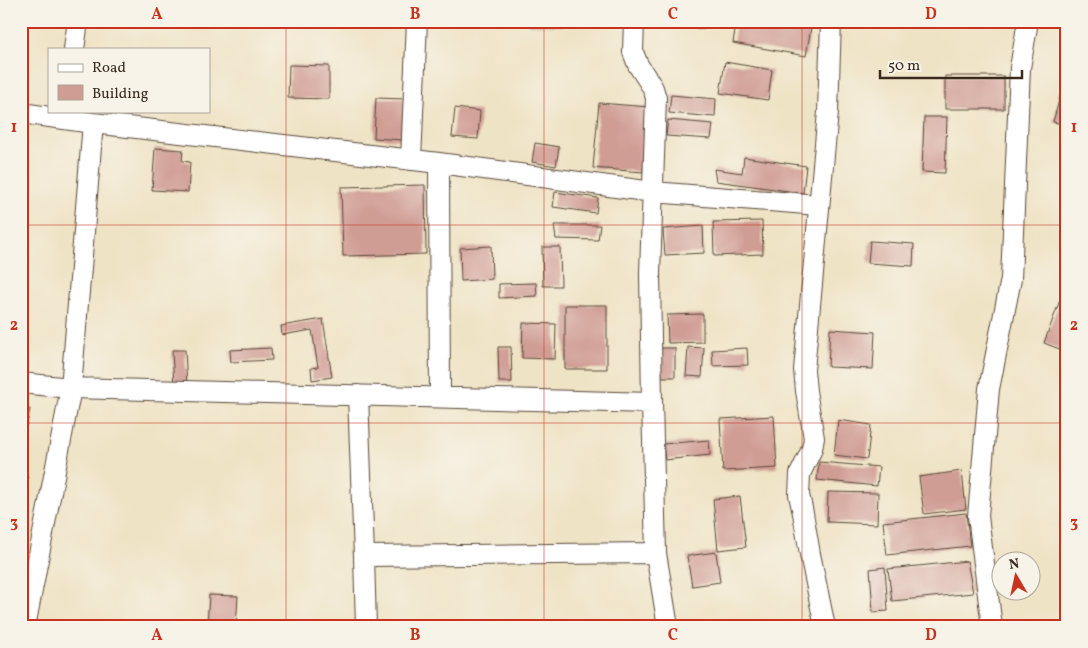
<svg xmlns="http://www.w3.org/2000/svg" width="1088" height="648" viewBox="0 0 1088 648" font-family="Vollkorn,serif">
  <style>
    .building { fill: #d09d94 }
    .lines { fill: none; stroke-linecap: round; stroke-linejoin: round }
    .minor-casing { stroke: #564637; stroke-width: 22 }
    .minor { stroke: #fff; stroke-width: 20 }
    .grid { fill: none; stroke: #c8321e; stroke-width: 1; stroke-opacity: 0.55 }
    .neatline { fill: none; stroke: #c8321e; stroke-width: 2 }
    .grid-label { font-size: 16px; text-anchor: middle; font-weight: bold; fill: #c8321e }
  </style>
  <rect width="100%" height="100%" fill="#f7f3e8"/>
  <filter id="ink" filterUnits="userSpaceOnUse"><feTurbulence type="fractalNoise" baseFrequency=".02" numOctaves="2"/><feDisplacementMap in="SourceGraphic" scale="10" xChannelSelector="R" yChannelSelector="G"/><feConvolveMatrix kernelMatrix="1 2 1 2 8 2 1 2 1" color-interpolation-filters="sRGB"/></filter>
  <filter id="wash" filterUnits="userSpaceOnUse"><feTurbulence type="fractalNoise" baseFrequency=".0096" numOctaves="4" result="noise"/><feDisplacementMap in="SourceGraphic" scale="20" xChannelSelector="R" yChannelSelector="G"/><feGaussianBlur stdDeviation="1.12" result="paint"/><feColorMatrix in="noise" values="0 0 0 0 0 0 0 0 0 0 0 0 0 0 0 0 0 1.4 0 .05"/><feComposite in="paint" operator="in"/></filter>
  <g filter="url(#wash)">
    <rect width="100%" height="100%" fill="#efe3c5"/>
    <g id="blocks">
      <!-- building -->
      <path class="building" d="M528,21H562V26L528,25Z
        M665,21H704L703,29L665,22Z
        M759,21L812,22L806,56L733,43L736,23L758,26Z
        M725,62L772,70L768,100L720,93Z
        M289,65L329,66V99L288,98Z
        M945,76H1004V109H945Z
        M1061,93L1067,94V125L1053,122Z
        M671,95L716,99L715,117L669,113Z
        M376,98L405,99L403,140L374,138Z
        M599,103L649,107L643,172L593,168Z
        M455,108L480,111L478,139L452,137Z
        M924,117H947L945,173L922,172Z
        M668,120L713,124L711,139L666,136Z
        M535,143L559,147L556,166L532,162Z
        M155,148L183,150L182,161L190,162L188,192L152,190Z
        M744,157L806,166L803,193L716,181L714,169L742,173Z
        M425,185L426,254L343,256L341,187Z
        M555,192L598,198L596,213L553,207Z
        M762,221L763,254L714,256L713,222Z
        M554,225H600L598,240L556,239Z
        M703,226L704,253L665,255L663,229Z
        M870,241L914,244L913,266L868,263Z
        M491,246L492,279L461,281L460,248Z
        M542,247H560L561,286H543Z
        M536,283L537,296L499,298V284Z
        M1060,300L1067,303V352L1044,343Z
        M565,305H607V369H565Z
        M703,314V342L668,343L667,315Z
        M323,319L332,377L312,380L311,368L318,367L312,330L282,335L281,326Z
        M523,323L556,324L555,359L522,358Z
        M830,329L875,332L873,369L828,367Z
        M498,347H511L512,382H499Z
        M688,347L704,348L702,377L686,376Z
        M271,348L272,360L231,362L230,350Z
        M660,348H675V377H660Z
        M747,348L748,365L713,366L712,350Z
        M172,350H185L187,387H174Z
        M21,407L30,409L27,425L21,424Z
        M774,416L777,468L723,471L720,419Z
        M838,420L871,425L867,459L834,455Z
        M709,440L710,455L665,460L663,444Z
        M819,462L879,467L877,486L817,480Z
        M962,471L966,509L924,514L919,477Z
        M21,476L28,477L22,504H21Z
        M828,492L878,493L877,524L827,522Z
        M740,496L746,547L718,550L713,499Z
        M966,513L970,546L887,555L883,522Z
        M716,552L720,582L692,586L687,556Z
        M967,561L973,593L892,601L888,569Z
        M885,567L888,611L873,612L870,569Z
        M209,595L238,596L236,627H207Z"/>
    </g>
  </g>
  <g filter="url(#ink)">
    <use href="#blocks" fill-opacity="0" stroke="#564637" stroke-width="1"/>
    <g class="lines">
      <!-- minor casing -->
      <g class="minor-casing">
        <path id="minor" d="M634,21L633,52L638,65L653,88L656,98L650,273L652,403L656,553L668,627
          M74,49L78,21
          M21,113L93,123L439,163L653,192L819,205
          M411,160L417,21
          M439,163L440,397
          M21,383L71,388L652,403
          M358,395L364,556L366,627
          M364,556L656,553
          M25,627L71,388L93,123
          M825,627L810,554L803,513L799,495L800,474L812,449L814,438L806,391L804,370L828,112L831,21
          M992,627L978,516L989,389L1011,279L1020,68L1028,21"/>
      </g>
      <!-- minor -->
      <use href="#minor" class="minor"/>
    </g>
  </g>
  <!-- grid -->
  <path class="grid" d="M286,21V627M544,21V627M802,21V627M21,225H1067M21,423H1067"/>
  <!-- margin -->
  <rect width="1088" height="648" fill="none" stroke="#f7f3e8" stroke-width="55"/>
  <!-- legend -->
  <rect x="48" y="48" width="162" height="65" fill="#f7f3e8" stroke="#aca397"/>
  <rect x="58" y="64" width="25" height="8" fill="#ffffff" stroke="#aca397"/>
  <text x="92" y="72" font-size="15" fill="#3b2a1e">Road</text>
  <rect x="58" y="85" width="25" height="15" fill="#d09d94" stroke="#aca397"/>
  <text x="92" y="98" font-size="15" fill="#3b2a1e">Building</text>
  <!-- north arrow -->
  <g transform="translate(1016 576) rotate(351)"><circle r="24" fill="#f7f3e8" stroke="#aca397"/>
  <path d="M0-4L9 19L0 12L-9 19Z" fill="#c8321e"/>
  <text y="-8" font-size="14" font-weight="bold" text-anchor="middle" fill="#3b2a1e">N</text>
  </g>
  <!-- scale -->
  <path d="M880 70v8h142v-8" fill="none" stroke="#3b2a1e" stroke-width="2.5"/>
  <text x="888" y="70" font-size="15" fill="#3b2a1e" stroke="#f7f3e8" stroke-width="4" paint-order="stroke">50 m</text>
  <rect x="28" y="28" width="1032" height="592" class="neatline"/>
  <g class="grid-label">
    <text x="157" y="19">A</text>
    <text x="415" y="19">B</text>
    <text x="673" y="19">C</text>
    <text x="931" y="19">D</text>
    <text x="14" y="132">1</text>
    <text x="1074" y="132">1</text>
    <text x="14" y="330">2</text>
    <text x="1074" y="330">2</text>
    <text x="14" y="527">3</text>
    <text x="1074" y="527">3</text>
    <text x="157" y="640">A</text>
    <text x="415" y="640">B</text>
    <text x="673" y="640">C</text>
    <text x="931" y="640">D</text>
  </g>
</svg>
